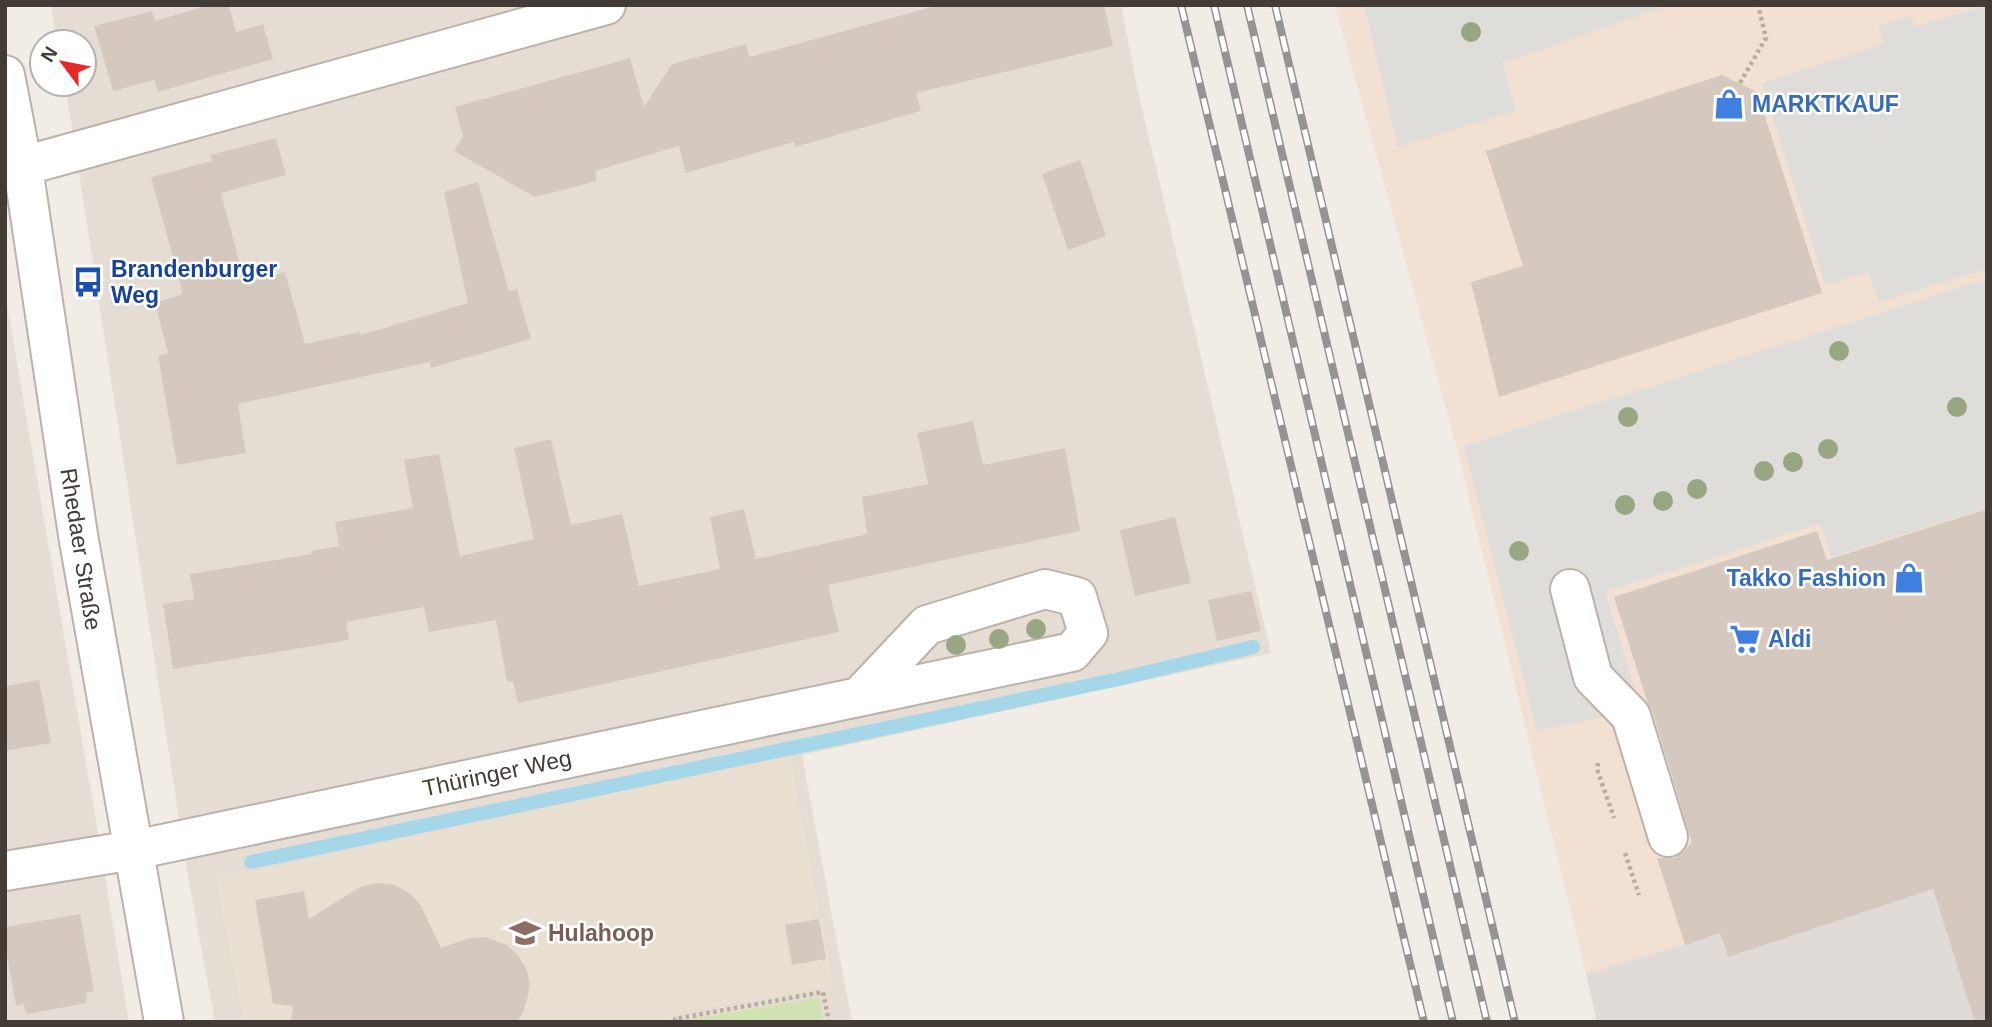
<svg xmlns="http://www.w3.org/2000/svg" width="1992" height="1027" viewBox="0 0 1992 1027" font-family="Helvetica,sans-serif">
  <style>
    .residential { fill: #e5ddd4 }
    .commercial { fill: #f2e0d2 }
    .industrial { fill: #e0dbd7 }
    .education { fill: #e9dfd1 }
    .green { fill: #d3e2b2 }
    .parking { fill: #dfddda }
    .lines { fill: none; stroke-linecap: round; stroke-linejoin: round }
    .stream { stroke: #a6d7e9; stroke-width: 14 }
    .building { fill: #d5c9bf }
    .minor-casing { stroke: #bcb2a9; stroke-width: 42 }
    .path { stroke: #bcac9c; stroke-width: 4.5; stroke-dasharray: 3.5 3.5; stroke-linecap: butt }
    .minor { stroke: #fff; stroke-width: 38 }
    .rail-casing { stroke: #949494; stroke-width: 8 }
    .rail { stroke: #fff; stroke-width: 5; stroke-dasharray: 16; stroke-linecap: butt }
    .tree { fill: #98a781 }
    .labels { text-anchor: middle; stroke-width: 5; stroke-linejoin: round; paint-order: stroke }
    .shop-label { font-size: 23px; font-weight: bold; fill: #366cbe; stroke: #fff; text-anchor: start }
    .transit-label { font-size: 23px; font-weight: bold; fill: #164399; stroke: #fff; text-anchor: start }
    .street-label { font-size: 23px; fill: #433c36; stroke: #fff }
    .education-label { font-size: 23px; font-weight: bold; fill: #785e54; stroke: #fff; text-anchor: start }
  </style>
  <rect width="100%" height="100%" fill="#f1ece6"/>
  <!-- residential -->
  <path class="residential" d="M51,5H1121L1137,87L1271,653L802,755L852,1022H215L189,882L65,84H84V42H57Z
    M5,293L95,815L129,1022H5Z"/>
  <!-- commercial -->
  <path class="commercial" d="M1335,5H1987V835L1933,889L1728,957L1720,933L1586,974L1456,445Z"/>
  <!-- industrial -->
  <path class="industrial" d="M1922,856L1987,1022H1597L1586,974L1720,933L1728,957L1932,889Z"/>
  <!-- education -->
  <path class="education" d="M790,755L833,986L668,1015V1022H244L216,879Z"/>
  <!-- green -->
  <path class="green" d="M819,997L823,1022H682V1021Z"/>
  <!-- parking -->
  <path class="parking" d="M1364,5H1671L1502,63L1516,111L1398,147Z
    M1987,5V269L1879,302L1868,272L1825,285L1762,83L1884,44L1879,26L1911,16L1915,27Z
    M1987,279V508L1831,557L1820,524L1605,592L1635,690L1604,701L1603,717L1537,731L1464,446Z"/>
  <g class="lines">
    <!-- stream -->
    <path class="stream" d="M251,862L1119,679L1253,647"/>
  </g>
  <!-- building -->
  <path class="building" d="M209,5H229L236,32L263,24L273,59L158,92L154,80L113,91L94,26L152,11L155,21Z
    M939,5H1104L1113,46L916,93L921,111L795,147L794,142L686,173L679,146L595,171L597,181L535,197L454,151L463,136L455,107L630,58L644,107L672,64L746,44L749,57Z
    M1722,75L1757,92L1822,293L1499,397L1471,282L1523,266L1486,151Z
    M276,138L286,175L221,193L245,283L285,272L305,344L360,332L361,335L468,303L444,192L478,182L509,291L517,289L531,339L431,368L430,362L238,404L246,453L177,465L158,356L168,353L155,303L183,294L151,177L212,161L210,155Z
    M1080,160L1106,236L1068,250L1042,174Z
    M973,421L983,465L1065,448L1080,531L828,585L839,632L518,703L513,681L507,682L496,620L429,632L424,607L346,622L349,640L173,669L163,604L194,599L190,574L312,554L311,551L339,546L335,522L413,508L404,460L439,454L460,556L534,539L514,448L551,439L571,525L622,514L639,586L720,569L710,517L744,509L756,559L867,534L862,497L928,484L917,433Z
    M1987,509V1022H1975L1933,889L1728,957L1720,933L1685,945L1657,858H1675L1692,843L1652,710L1647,701L1614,597L1817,531L1827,560Z
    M1175,517L1191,583L1135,596L1120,530Z
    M1251,591L1261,631L1217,641L1208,600Z
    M39,680L51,743L5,751V686Z
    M376,883L394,885L411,894L421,906L441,948L469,938L485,937L507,945L518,955L527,970L530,987L523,1013L516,1022H291L293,1006L273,1004L255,900L304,891L309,919L360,887Z
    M80,914L94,991L86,993L87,1003L26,1014L24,1004L16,1006L5,944V927Z
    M819,919L826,959L792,965L785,925Z"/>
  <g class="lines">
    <!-- minor casing -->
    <g class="minor-casing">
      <path id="minor" d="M5,75L23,168L78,535L164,1022
        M5,171L606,5
        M1570,589L1593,677L1631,716L1668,837
        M5,871L134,850L1072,652L1088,633L1077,597L1045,589L927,625L861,695"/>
    </g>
    <!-- path -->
    <path class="path" d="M1740,83L1766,38L1758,5
      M1598,763L1597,769L1614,818
      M1625,853L1639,895
      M676,1022L675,1019L823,992L829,1022"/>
    <!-- minor -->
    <use href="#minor" class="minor"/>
    <!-- rail casing -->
    <g class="rail-casing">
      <path id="rail" d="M1181,5L1424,1022
        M1214,5L1453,1022
        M1247,5L1487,1022
        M1275,5L1515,1022"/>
    </g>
    <!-- rail -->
    <use href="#rail" class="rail"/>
  </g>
  <!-- trees -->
  <g class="tree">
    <circle cx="1471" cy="32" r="10"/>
    <circle cx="1839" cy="351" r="10"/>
    <circle cx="1957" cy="407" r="10"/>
    <circle cx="1628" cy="417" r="10"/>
    <circle cx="1828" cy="449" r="10"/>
    <circle cx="1793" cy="462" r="10"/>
    <circle cx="1764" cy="471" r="10"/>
    <circle cx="1697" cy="489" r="10"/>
    <circle cx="1663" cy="501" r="10"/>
    <circle cx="1625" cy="505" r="10"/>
    <circle cx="1519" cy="551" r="10"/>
    <circle cx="1036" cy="629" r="10"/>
    <circle cx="999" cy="639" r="10"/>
    <circle cx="956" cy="645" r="10"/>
  </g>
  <!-- icons -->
  <defs>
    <g id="shop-bare" transform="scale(2.415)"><path d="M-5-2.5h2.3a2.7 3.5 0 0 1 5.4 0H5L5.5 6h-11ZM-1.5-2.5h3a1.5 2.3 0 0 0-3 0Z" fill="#3f7fe0" stroke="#fff" stroke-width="2.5" paint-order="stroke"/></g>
    <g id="bus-bare" transform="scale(2.415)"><path d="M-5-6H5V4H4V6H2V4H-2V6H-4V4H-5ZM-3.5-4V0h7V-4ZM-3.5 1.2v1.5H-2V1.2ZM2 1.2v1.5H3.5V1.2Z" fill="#1a4fb4" stroke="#fff" stroke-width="2.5" paint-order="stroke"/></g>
    <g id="supermarket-bare" transform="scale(2.415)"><path d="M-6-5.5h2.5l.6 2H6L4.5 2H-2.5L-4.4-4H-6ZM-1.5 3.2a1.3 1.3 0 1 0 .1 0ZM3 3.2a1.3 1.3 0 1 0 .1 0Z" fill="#3f7fe0" stroke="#fff" stroke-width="2.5" paint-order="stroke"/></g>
    <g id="school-bare" transform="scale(2.415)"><path d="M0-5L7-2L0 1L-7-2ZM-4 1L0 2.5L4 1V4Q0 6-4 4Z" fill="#8d6e63" stroke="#fff" stroke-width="2.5" paint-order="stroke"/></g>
  </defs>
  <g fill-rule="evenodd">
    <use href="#shop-bare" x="1729" y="104"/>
    <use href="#bus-bare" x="88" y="282"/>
    <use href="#shop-bare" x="1909" y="578"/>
    <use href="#supermarket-bare" x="1745" y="639"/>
    <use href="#school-bare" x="525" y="933"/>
  </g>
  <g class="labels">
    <!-- shop labels -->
    <g class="shop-label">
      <text x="1752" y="112">MARKTKAUF</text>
      <text x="1886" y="586" text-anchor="end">Takko Fashion</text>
      <text x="1768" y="647">Aldi</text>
    </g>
    <!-- transit labels -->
    <g class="transit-label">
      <text x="111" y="277">Brandenburger<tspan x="111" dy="26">Weg</tspan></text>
    </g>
    <!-- street labels -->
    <g class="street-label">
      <text transform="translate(81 549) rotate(81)" y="8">Rhedaer Straße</text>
      <text transform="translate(497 773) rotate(-12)" y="8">Thüringer Weg</text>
    </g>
    <!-- education labels -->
    <g class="education-label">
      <text x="548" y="941">Hulahoop</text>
    </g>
  </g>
  <!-- border -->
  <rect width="1992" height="1027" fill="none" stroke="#433c36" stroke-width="14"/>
  <!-- north arrow -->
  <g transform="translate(63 63) rotate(302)"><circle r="33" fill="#ffffff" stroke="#b4b1af" stroke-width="2"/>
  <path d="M0-5L12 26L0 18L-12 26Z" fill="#e72827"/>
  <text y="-10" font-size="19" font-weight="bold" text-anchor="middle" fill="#433c36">N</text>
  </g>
</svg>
